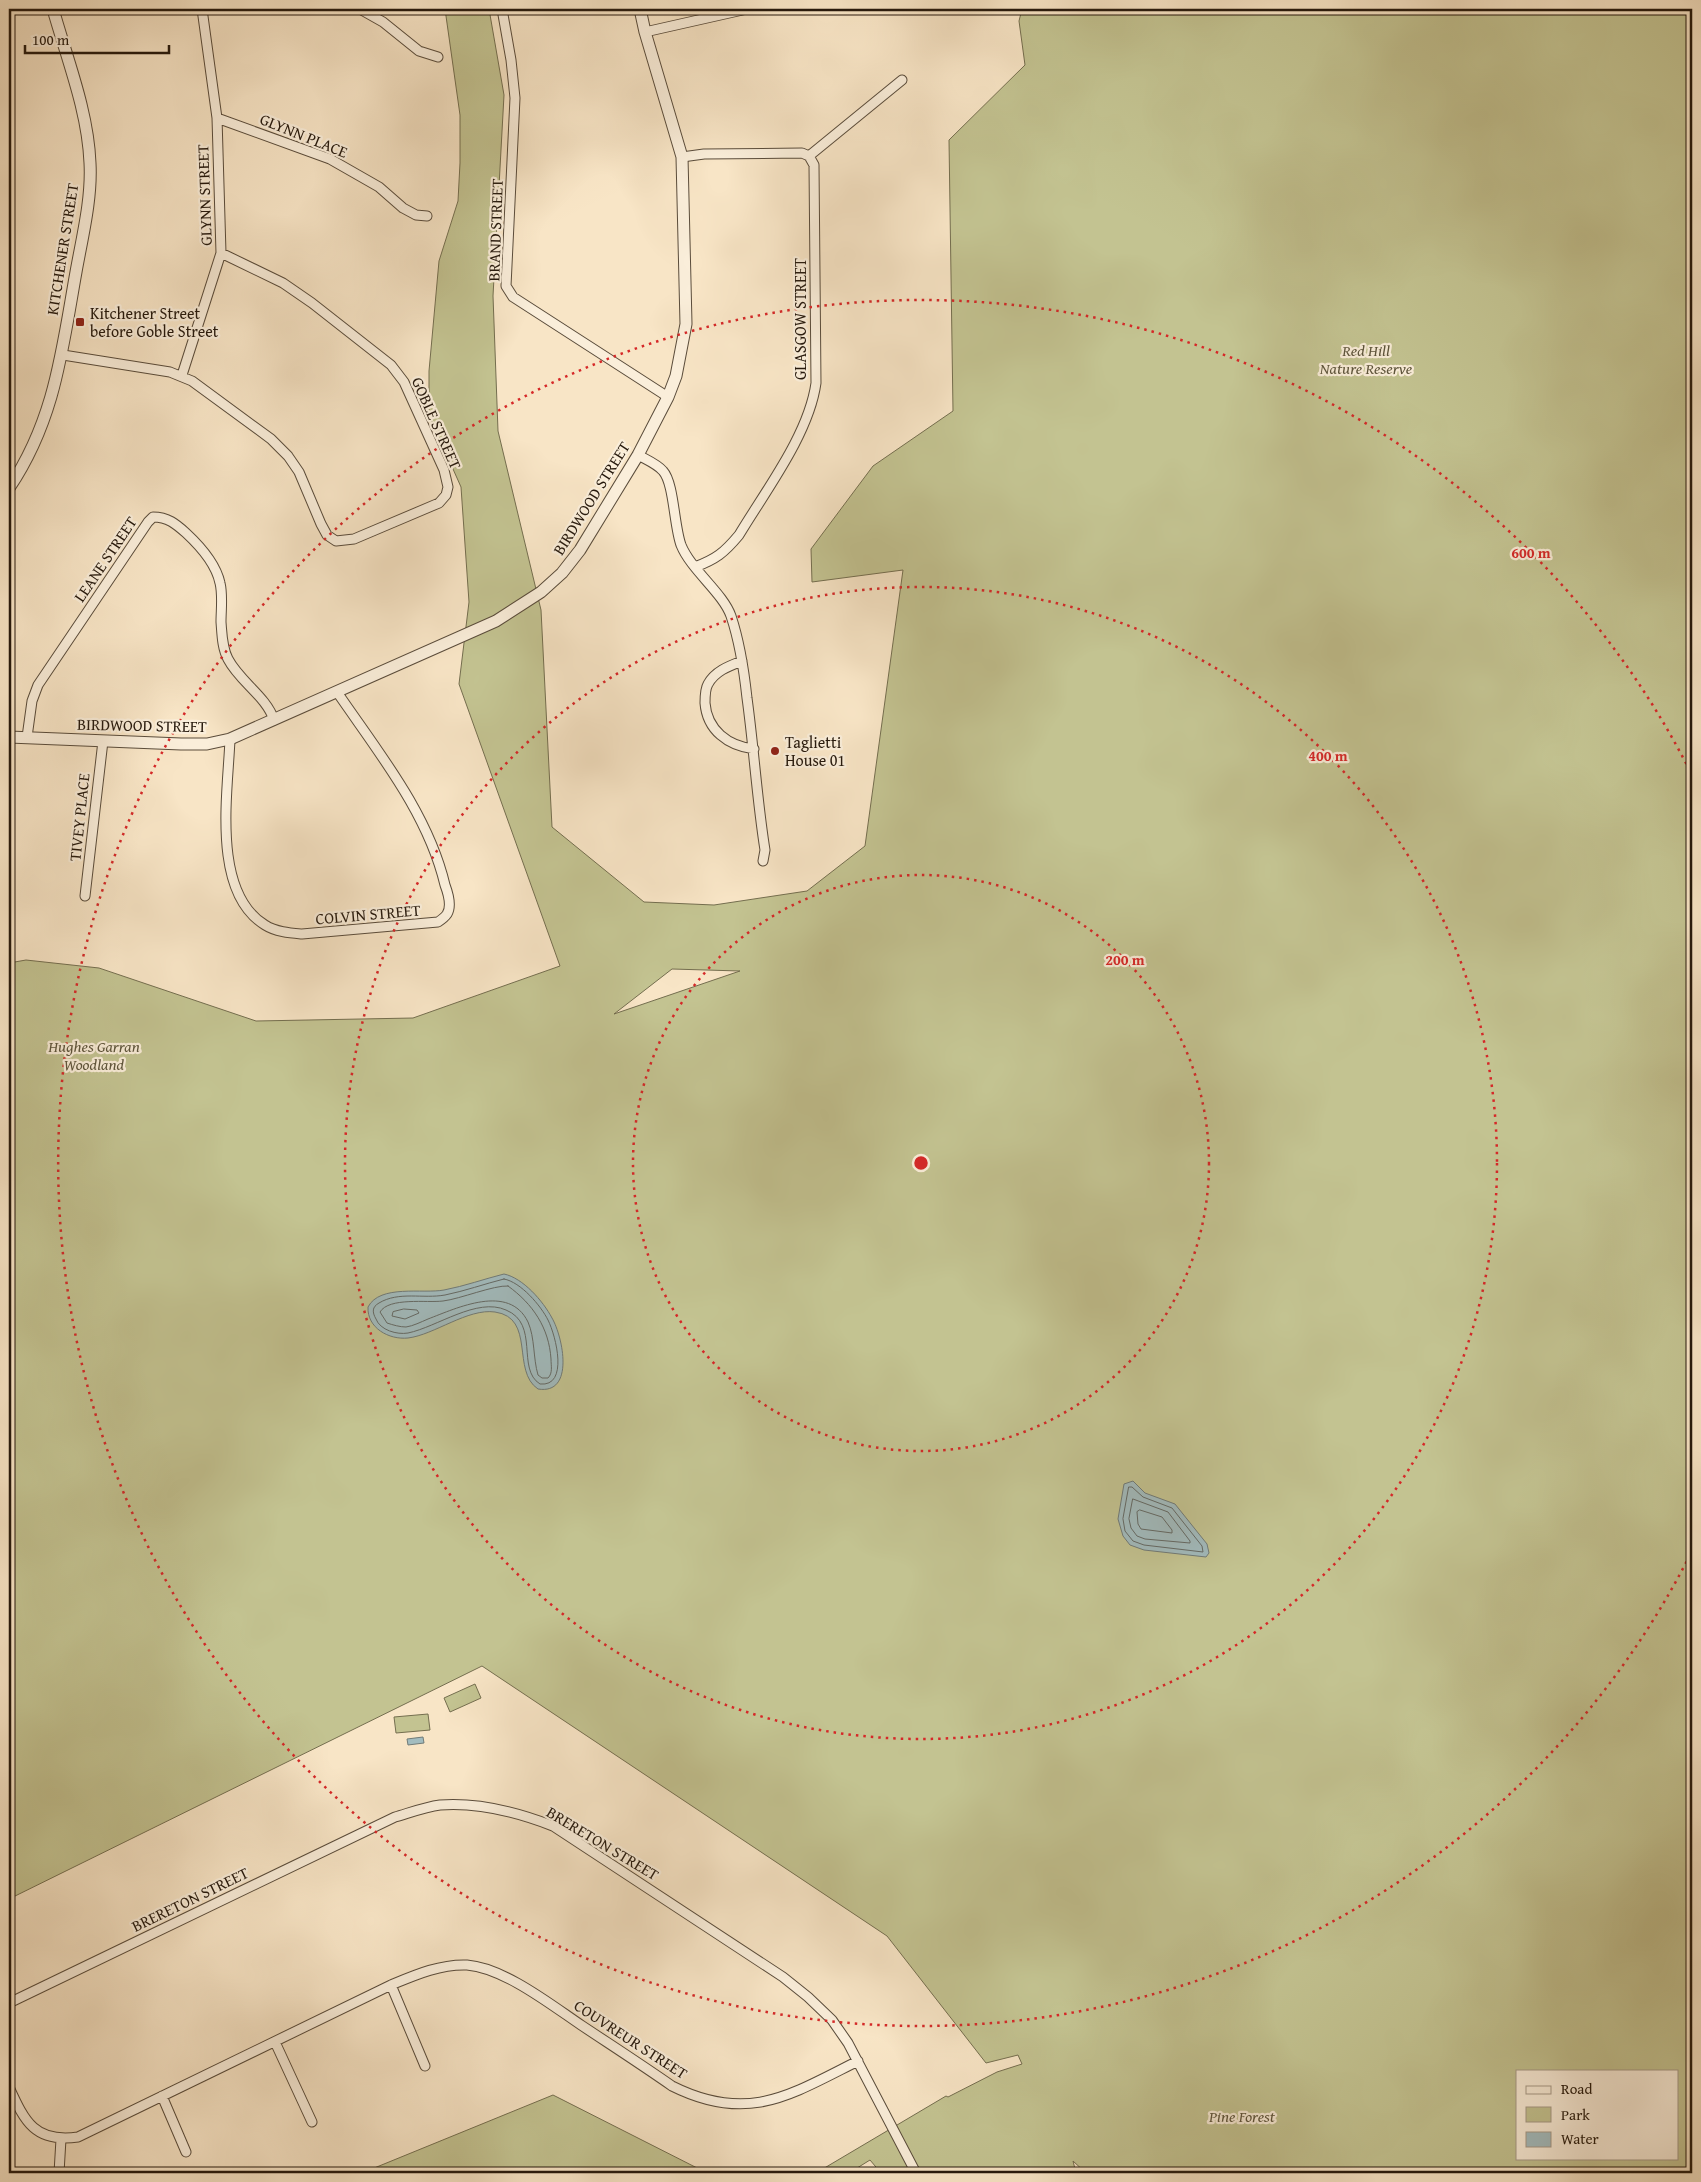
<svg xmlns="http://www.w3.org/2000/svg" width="1701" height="2182" viewBox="0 0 1701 2182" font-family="'Gentium Book Plus',serif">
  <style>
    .green { fill: #c3c391; stroke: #746e4f; fill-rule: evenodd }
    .water { fill: #a2bcbf; stroke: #707b78 }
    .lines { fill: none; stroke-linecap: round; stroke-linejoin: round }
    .shore { stroke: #646a66; stroke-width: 1 }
    .minor-casing { stroke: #5a4c3b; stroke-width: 11 }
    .tertiary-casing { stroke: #5a4c3b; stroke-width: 13 }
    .minor { stroke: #faeeda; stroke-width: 9 }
    .tertiary { stroke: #faeeda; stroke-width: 11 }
    .ring { fill: none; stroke: #d62828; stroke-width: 2.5; stroke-dasharray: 2.5 5 }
    .poi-dot { fill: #8f2418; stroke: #faeeda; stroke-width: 2 }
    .labels { text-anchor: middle; stroke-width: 4.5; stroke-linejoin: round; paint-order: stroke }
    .street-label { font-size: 16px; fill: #26190d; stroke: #faeeda }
    .poi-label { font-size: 16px; fill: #26190d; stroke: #faeeda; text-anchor: start }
    .park-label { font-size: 16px; font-style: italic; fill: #5d543b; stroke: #faeeda }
    .centre { fill: #d62828; stroke: #faeeda; stroke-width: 2.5 }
    .ring-label { font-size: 15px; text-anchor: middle; font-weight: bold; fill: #d62828; stroke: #faeeda; stroke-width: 4.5; stroke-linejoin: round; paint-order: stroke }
  </style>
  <rect width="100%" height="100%" fill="#f8e5c6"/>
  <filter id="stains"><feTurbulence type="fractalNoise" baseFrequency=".004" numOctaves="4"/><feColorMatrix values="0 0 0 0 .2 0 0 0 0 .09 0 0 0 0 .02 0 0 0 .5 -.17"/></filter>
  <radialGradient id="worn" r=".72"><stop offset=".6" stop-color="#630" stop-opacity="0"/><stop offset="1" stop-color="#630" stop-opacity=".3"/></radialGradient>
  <!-- green -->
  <path class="green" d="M445,9H489L504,95L493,296L498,431L541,610L552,827L644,902L714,905L807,891L865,846L903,570L812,582L811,549L873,466L953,411L949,140L1025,65L1019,21L1022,9H1692V2173H1086L1073,2161L1076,2173H881L870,2160L849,2173H816L946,2096L948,2097L997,2072L1022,2064L1018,2055L986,2063L887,1936L482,1666L9,1899V963L26,960L99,968L256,1021L413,1018L560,966L459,684L469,602L461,487L429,415V371L439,261L458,201L460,163V115ZM672,969L740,971L614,1014ZM1517,2071H1677V2158H1517Z
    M475,1684L481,1698L450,1712L444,1698Z
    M428,1714L430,1730L396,1733L394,1717Z
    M553,2095L707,2173H362Z"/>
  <!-- water -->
  <path class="water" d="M504,1274C523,1278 543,1301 552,1318C563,1337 575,1395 538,1389C511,1371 536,1318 495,1312C468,1308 434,1335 408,1338C389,1340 367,1328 368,1307C380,1284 423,1294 444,1290C465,1286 484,1279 504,1274Z
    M1133,1481L1145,1493L1175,1504L1207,1544L1209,1553L1206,1557L1144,1550L1130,1545L1123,1536L1118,1519L1124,1484Z
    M423,1737L424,1743L408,1745L407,1739Z"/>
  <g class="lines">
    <!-- shore -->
    <path class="shore" d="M504,1279C521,1282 541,1306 548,1320C556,1336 569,1387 540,1384C516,1369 540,1324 506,1310C477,1297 437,1327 408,1333C397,1335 380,1330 376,1319C372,1312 372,1307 379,1303C399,1291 423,1299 445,1295C465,1291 484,1284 504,1279Z
      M508,1286C533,1304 549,1328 551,1359C551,1366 553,1373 548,1378H542L538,1375C533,1358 535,1338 528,1322C509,1283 457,1308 428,1319C421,1322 413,1326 406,1327C400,1327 393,1325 387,1323L380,1312C389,1297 427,1303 443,1301C460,1299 494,1285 508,1286Z
      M404,1309L417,1310L419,1313L405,1319L392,1316L393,1312Z
      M1129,1487H1132L1143,1497L1172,1508L1202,1546L1203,1552L1144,1545L1133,1541L1125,1531L1123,1519Z
      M1133,1499L1168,1512L1190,1541V1543L1145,1539L1137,1536L1131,1528L1129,1519Z
      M1140,1510L1162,1517L1172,1530V1533L1141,1529L1138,1524L1137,1512Z"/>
    <!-- minor casing -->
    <g class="minor-casing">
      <path id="minor" d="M360,9L383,22L419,51L438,57
        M502,9L511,60L515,98L506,286L513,297L668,397
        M645,32L747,9
        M217,118L330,159L379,187L403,208L416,215L427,216
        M809,156L902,80
        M682,157L704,154L802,153L809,156L814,165L816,383C809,434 766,490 739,535C724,553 716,559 695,567
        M63,355L170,372L192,381L271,439L288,456L299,472L321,524L327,535L336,541L354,539L439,503L446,495L448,487L444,470L404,382L391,365L312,303L283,283L221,253
        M182,375L221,253L217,118L202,9
        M638,455C647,460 657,464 663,471C674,483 674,526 681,545C691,570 723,593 731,616C740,643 744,670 747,698C754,749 757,800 765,850L763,861
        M742,661C729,666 715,671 708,684C705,689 705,698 705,703C707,730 728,746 754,749
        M27,737L32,701L38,685L148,522L153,517C168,517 176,524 186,533C200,546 216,564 220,583C223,595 221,610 221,622C222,634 222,648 228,659C240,682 266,696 274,720
        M230,739C228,792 211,892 265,925C276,932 290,933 302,934L438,922C441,920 445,917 447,914C452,906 448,893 445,885C428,813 378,752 337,692
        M85,896L103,741
        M391,1985L425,2066
        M9,2003L395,1817C409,1813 425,1807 440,1805C479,1802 517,1812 553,1826L783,1977L808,1997L832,2020L848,2043L916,2173
        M275,2042L312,2122
        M9,2087C25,2122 35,2143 78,2137L391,1985C415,1975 440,1964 467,1965C504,1968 550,2004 581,2025C611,2045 642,2065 672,2086C748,2124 790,2095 858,2061
        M162,2096L186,2152
        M59,2173L61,2139"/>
    </g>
    <!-- tertiary casing -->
    <g class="tertiary-casing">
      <path id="tertiary" d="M9,488C55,420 62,350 76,272C82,238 92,199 90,163C88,111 67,59 53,9
        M9,737L181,744H207L230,739L496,621L541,592L562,573L580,550L638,455L668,397L676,376L686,324L682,157L645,32L640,9"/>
    </g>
    <!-- minor -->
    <use href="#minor" class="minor"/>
    <!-- tertiary -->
    <use href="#tertiary" class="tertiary"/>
  </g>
  <!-- distance rings -->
  <g class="ring">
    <circle cx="921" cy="1163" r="288"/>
    <circle cx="921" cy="1163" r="576"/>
    <path d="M1690 1555A863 863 0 1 1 1690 771"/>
  </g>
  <!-- markers -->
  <g class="poi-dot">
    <rect x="75" y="317" width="10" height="10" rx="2.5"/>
    <circle cx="775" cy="751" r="5"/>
  </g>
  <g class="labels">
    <!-- street labels -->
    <g class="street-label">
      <text transform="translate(304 135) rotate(22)" y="6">GLYNN PLACE</text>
      <text transform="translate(204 195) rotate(-92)" y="6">GLYNN STREET</text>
      <text transform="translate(495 230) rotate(-88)" y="6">BRAND STREET</text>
      <text transform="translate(62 249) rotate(-81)" y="6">KITCHENER STREET</text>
      <text transform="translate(800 319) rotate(-90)" y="6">GLASGOW STREET</text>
      <text transform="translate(437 423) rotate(66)" y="6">GOBLE STREET</text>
      <text transform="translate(591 498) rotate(-58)" y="6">BIRDWOOD STREET</text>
      <text transform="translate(105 559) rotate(-56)" y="6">LEANE STREET</text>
      <text transform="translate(142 725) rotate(1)" y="6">BIRDWOOD STREET</text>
      <text transform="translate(79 817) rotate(-84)" y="6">TIVEY PLACE</text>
      <text transform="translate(368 914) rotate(-5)" y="6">COLVIN STREET</text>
      <text transform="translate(603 1843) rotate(31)" y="6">BRERETON STREET</text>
      <text transform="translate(190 1899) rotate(-26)" y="6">BRERETON STREET</text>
      <text transform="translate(631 2039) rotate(33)" y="6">COUVREUR STREET</text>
    </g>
    <!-- poi labels -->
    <g class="poi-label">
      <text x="90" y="319">Kitchener Street<tspan x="90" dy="18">before Goble Street</tspan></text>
      <text x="785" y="748">Taglietti<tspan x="785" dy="18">House 01</tspan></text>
    </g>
    <!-- park labels -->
    <g class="park-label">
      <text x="1366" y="356">Red Hill<tspan x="1366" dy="18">Nature Reserve</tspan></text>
      <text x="94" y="1052">Hughes Garran<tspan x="94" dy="18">Woodland</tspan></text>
      <text x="1242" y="2122">Pine Forest</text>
    </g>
  </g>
  <circle cx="921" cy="1163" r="8" class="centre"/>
  <g class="ring-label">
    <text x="1531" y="558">600 m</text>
    <text x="1328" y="761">400 m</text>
    <text x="1125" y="965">200 m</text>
  </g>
  <!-- margin -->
  <rect width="1701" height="2182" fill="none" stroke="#f8e5c6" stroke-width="30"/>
  <rect x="10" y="10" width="1681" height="2162" fill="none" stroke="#26190d" stroke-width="2.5"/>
  <rect x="15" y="15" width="1671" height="2152" fill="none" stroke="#26190d"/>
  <!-- legend -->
  <rect x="1516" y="2070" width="162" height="90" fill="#faeeda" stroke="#a59988"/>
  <rect x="1526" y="2086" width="25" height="8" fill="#faeeda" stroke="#a59988"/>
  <text x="1561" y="2094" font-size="15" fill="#26190d">Road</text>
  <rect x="1526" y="2107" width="25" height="15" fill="#c3c391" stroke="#a59988"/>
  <text x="1561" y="2120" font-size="15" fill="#26190d">Park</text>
  <rect x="1526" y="2132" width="25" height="15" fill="#a2bcbf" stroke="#a59988"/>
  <text x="1561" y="2144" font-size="15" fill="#26190d">Water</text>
  <!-- scale -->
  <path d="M25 45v8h144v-8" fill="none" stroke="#26190d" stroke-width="2.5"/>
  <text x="32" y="45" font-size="15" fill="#26190d" stroke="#faeeda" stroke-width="4" paint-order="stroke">100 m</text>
  <rect width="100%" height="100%" filter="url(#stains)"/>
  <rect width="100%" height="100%" fill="url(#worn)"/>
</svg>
